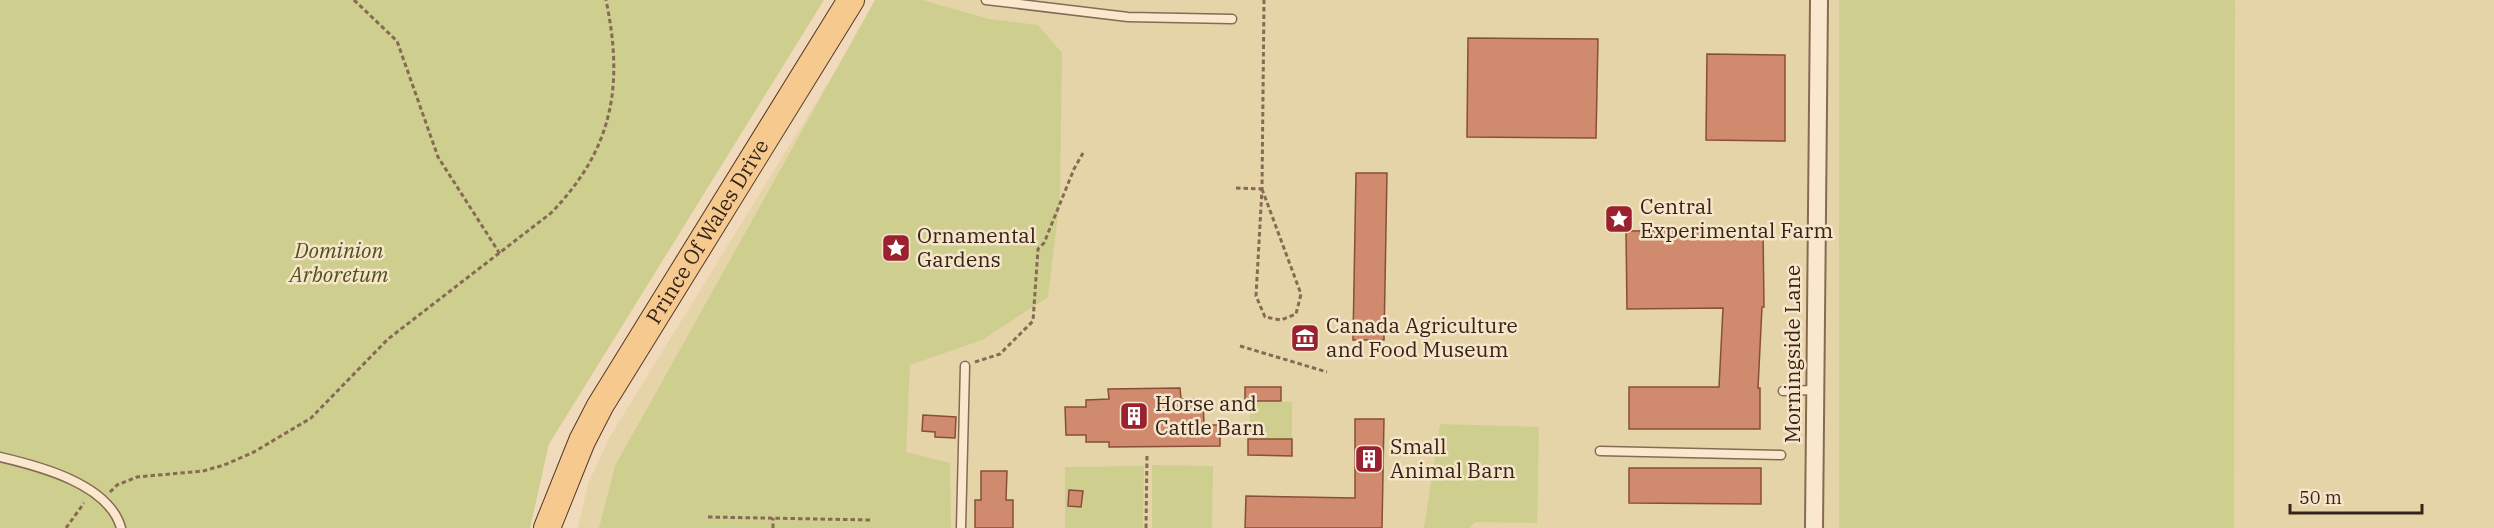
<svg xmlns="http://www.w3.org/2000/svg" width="2494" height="528" viewBox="0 0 2494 528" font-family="'IBM Plex Serif',serif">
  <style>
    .farmland { fill: #e5d4a8 }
    .green { fill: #cece8f }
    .building { fill: #d08b6e; stroke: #874f39; stroke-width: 1.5 }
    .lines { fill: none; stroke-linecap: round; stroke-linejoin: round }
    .lane-casing { stroke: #876954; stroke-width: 11 }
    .street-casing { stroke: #876954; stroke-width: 20 }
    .primary-casing { stroke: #543829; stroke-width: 28 }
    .path { stroke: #876954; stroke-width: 3; stroke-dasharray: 4.5 3; stroke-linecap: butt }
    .lane { stroke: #fae8ce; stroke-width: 8 }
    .street { stroke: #fae8ce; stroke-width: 16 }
    .primary { stroke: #f6ca8f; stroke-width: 26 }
    .labels { text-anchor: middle; stroke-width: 5; stroke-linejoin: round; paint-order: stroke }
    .poi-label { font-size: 21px; fill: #35241a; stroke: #f7e5ca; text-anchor: start }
    .street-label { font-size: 21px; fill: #35241a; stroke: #f7e5ca }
    .park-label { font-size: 21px; font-style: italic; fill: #4c531f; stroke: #f7e5ca }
  </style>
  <rect width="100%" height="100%" fill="#f0dabb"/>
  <!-- farmland -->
  <path class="farmland" d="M879,0H2494V528H578L588,484L609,438Z"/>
  <!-- green -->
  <path class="green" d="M0,0H824L549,444L530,528H0Z
    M875,0H922L989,19L1038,25L1062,53L1060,198L1048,297L982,340L910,365L906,452L950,463L951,528H599L615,466Z
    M1839,0H2235L2234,528H1839Z
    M1251,401L1292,402V439H1248Z
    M1440,424L1539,427L1537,523L1475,522L1470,528H1424Z
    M1152,465L1213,466L1212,528H1152Z
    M1144,466L1143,528H1065V467Z"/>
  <!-- building -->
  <path class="building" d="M1468,38L1598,39L1596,138L1467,137Z
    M1707,54L1785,55V141L1706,140Z
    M1356,173H1387L1384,340H1353Z
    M1763,230L1764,307H1762L1758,388H1760V429H1629V387H1719L1723,308L1627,309L1626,231Z
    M1245,387H1281V401H1245Z
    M1180,388L1181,399H1203L1204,425H1220V446L1109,447V442H1086V435H1066L1065,407H1086V400L1109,399L1108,389Z
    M923,415L956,417L955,438L935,437V432L922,431Z
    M1355,419H1384L1382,528H1245L1246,496L1355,498Z
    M1248,439H1292V456L1248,455Z
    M1629,468H1761V504L1629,503Z
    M981,471H1007L1006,500H1013V528H975V500H981Z
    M1069,490L1083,491L1081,507L1068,506Z"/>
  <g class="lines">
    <!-- lane casing -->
    <g class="lane-casing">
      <path id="lane" d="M986,0L1128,17L1232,19
        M1783,391L1815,390
        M1600,451L1781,455
        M0,457C39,466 109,484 121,528
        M961,528L965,366"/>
    </g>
    <!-- street casing -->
    <g class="street-casing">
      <path id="street" d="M1814,528L1819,0"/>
    </g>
    <!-- primary casing -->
    <g class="primary-casing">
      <g id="primary">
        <path id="s1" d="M547,528L582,441L600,406L851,0"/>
      </g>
    </g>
    <!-- path -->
    <path class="path" d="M354,0L397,41L438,157L500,254
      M1236,188L1262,189
      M1262,189L1301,294L1296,314L1281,320L1265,317L1256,296L1262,189L1264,0
      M1240,346L1327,372
      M975,362L1000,354L1033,321L1038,249L1044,243L1074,169L1083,153
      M110,492L117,485L137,477L203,471L224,465L254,452L311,418L388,339L551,213C613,149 624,86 606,0
      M708,517L872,520
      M66,528L84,503
      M773,528V518
      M1146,528L1147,453"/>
    <!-- lane -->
    <use href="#lane" class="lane"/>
    <!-- street -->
    <use href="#street" class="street"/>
    <!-- primary -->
    <use href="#primary" class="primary"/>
  </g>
  <!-- icons -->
  <defs>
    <g id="sight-square" transform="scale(1.5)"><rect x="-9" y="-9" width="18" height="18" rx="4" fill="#992130" stroke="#f7e5ca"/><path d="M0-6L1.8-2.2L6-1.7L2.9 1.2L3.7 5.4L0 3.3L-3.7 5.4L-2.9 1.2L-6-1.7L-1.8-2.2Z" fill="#fff"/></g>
    <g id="museum-square" transform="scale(1.5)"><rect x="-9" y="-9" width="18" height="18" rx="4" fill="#992130" stroke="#f7e5ca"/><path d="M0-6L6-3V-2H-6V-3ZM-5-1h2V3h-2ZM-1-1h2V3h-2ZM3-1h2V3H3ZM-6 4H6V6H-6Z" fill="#fff"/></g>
    <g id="building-square" transform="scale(1.5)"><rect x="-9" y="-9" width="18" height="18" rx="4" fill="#992130" stroke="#f7e5ca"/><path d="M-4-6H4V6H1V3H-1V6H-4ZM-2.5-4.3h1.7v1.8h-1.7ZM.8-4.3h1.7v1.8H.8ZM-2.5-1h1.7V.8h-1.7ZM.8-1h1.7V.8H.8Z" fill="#fff"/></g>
  </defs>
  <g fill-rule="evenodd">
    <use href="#sight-square" x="1619" y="219"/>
    <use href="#sight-square" x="896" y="248"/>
    <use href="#museum-square" x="1305" y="338"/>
    <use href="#building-square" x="1134" y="416"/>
    <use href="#building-square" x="1369" y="459"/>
  </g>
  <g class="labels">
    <!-- poi labels -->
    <g class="poi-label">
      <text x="1640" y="214">Central<tspan x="1640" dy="24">Experimental Farm</tspan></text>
      <text x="917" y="243">Ornamental<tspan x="917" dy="24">Gardens</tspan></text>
      <text x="1326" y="333">Canada Agriculture<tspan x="1326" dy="24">and Food Museum</tspan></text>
      <text x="1155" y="411">Horse and<tspan x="1155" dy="24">Cattle Barn</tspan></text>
      <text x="1390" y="454">Small<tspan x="1390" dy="24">Animal Barn</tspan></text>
    </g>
    <!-- street labels -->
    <g class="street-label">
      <text dy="7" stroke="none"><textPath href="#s1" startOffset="338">Prince Of Wales Drive</textPath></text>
      <text transform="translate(1793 354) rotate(-90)" y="7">Morningside Lane</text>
    </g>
    <!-- park labels -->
    <g class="park-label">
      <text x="339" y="258">Dominion<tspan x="339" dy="24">Arboretum</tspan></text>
    </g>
  </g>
  <!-- scale -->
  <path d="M2290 504v9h132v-9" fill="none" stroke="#35241a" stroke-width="3"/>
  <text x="2299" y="504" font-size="18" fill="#35241a" stroke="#f7e5ca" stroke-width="4.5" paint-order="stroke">50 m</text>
</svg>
